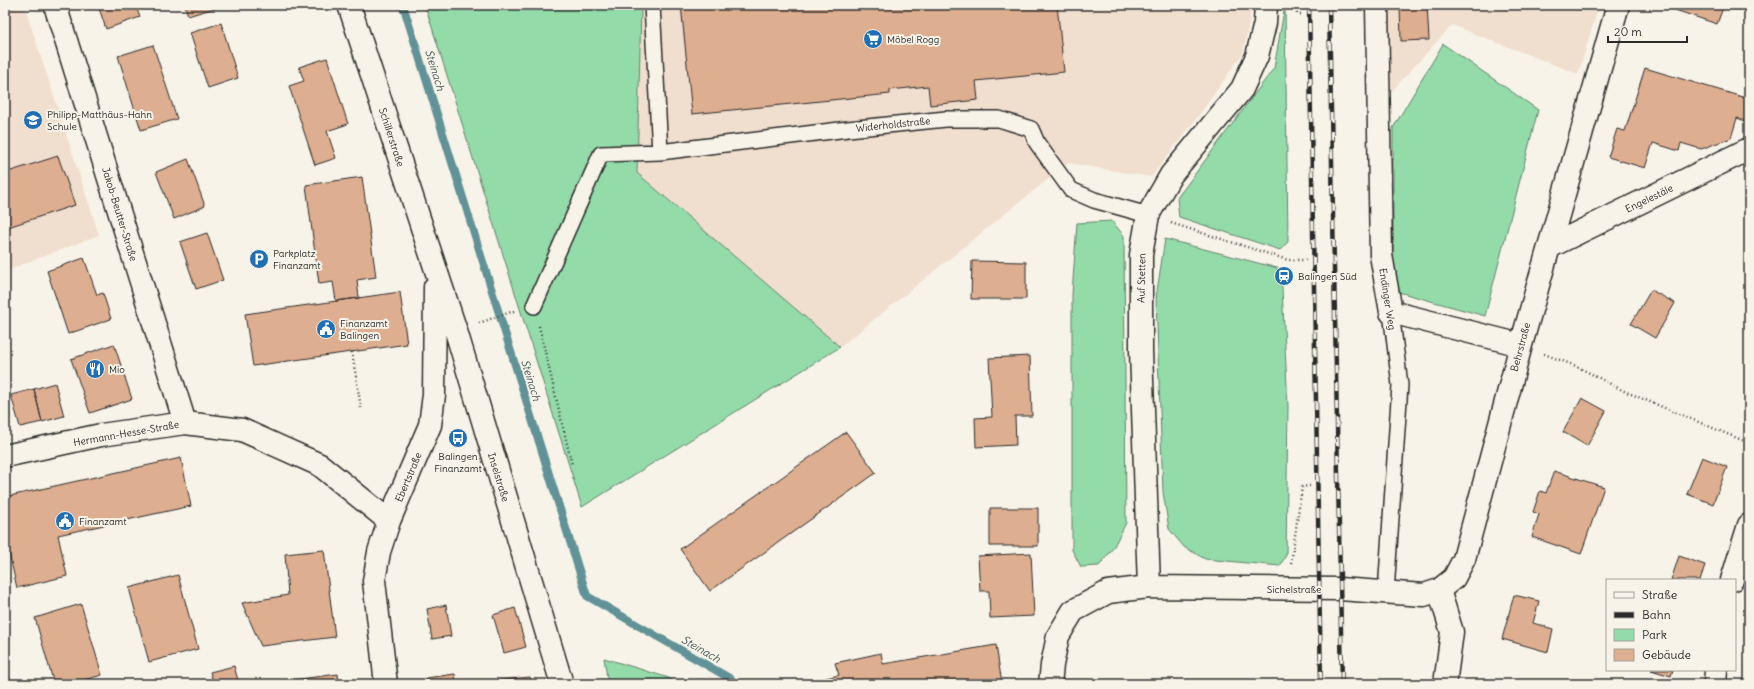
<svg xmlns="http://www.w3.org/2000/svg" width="1754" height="689" viewBox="0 0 1754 689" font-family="Delius,sans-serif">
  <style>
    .built { fill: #f0dece }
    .green { fill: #94dbaa; stroke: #60836a }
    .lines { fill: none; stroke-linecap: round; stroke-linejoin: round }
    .stream { stroke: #619297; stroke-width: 8 }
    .building { fill: #deae90; stroke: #2b2b2b }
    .service-casing { stroke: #2b2b2b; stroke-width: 18 }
    .minor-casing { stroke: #2b2b2b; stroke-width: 25 }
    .tertiary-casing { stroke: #2b2b2b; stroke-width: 25 }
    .path { stroke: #2b2b2b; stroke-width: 2.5; stroke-dasharray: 1 3; stroke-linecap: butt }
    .service { stroke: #f7f3e8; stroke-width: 15 }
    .minor { stroke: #f7f3e8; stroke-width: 22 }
    .tertiary { stroke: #f7f3e8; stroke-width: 22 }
    .rail-casing { stroke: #2b2b2b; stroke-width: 4.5 }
    .rail { stroke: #f7f3e8; stroke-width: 3; stroke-dasharray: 9; stroke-linecap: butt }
    .labels { text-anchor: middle; stroke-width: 4; stroke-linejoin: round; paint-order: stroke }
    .poi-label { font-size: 10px; fill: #2b2b2b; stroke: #f7f3e8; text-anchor: start }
    .street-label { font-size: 10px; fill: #2b2b2b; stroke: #f7f3e8 }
    .water-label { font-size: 11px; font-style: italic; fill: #425658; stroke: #f7f3e8 }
  </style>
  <rect width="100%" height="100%" fill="#f7f3e8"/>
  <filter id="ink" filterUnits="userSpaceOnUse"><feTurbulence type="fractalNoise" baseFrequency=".025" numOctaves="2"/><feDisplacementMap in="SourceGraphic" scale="8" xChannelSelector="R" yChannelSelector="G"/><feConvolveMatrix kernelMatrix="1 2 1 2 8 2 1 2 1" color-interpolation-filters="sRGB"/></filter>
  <g filter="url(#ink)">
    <!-- built -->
    <path class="built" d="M5,5H24L99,235L5,271Z
      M641,5H1251L1250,18L1243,53L1199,115L1151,177L1068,163L840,347L637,173Z
      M1388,5H1599L1578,74L1452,25L1391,92Z"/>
    <!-- green -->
    <path class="green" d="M425,5H641L637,173L840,347L582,507Z
      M1285,5L1288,242L1280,250L1179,217L1177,198L1274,68Z
      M1443,44L1538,110L1485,316L1395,291L1393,260V128Z
      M1112,221L1124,236L1126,523L1113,548L1099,566L1081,567L1072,550V294L1077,223Z
      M1165,239L1281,269L1288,406L1286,555L1280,566L1205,559L1184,547L1169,529L1163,492L1156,298Z
      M604,658L669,678L676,684H608Z"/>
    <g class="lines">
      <!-- stream -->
      <path class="stream" d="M403,5L587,596L731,679L735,684"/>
    </g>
    <!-- building -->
    <path class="building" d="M98,5H135L140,17L106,29Z
      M185,5H220L221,6L188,16Z
      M681,5H1057L1064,72L976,81L978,100L930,105L928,86L890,90V94L692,114Z
      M1400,5H1427L1429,40L1401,41Z
      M1670,5H1724L1717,24L1669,8Z
      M221,23L238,78L208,88L190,33Z
      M153,45L177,119L141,130L118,56Z
      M327,58L348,124L327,131L336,158L315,165L289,86L304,81L299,67Z
      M1645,68L1749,99L1748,122L1737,118L1731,138L1701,149L1681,143L1679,151L1653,143L1645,168L1608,157L1617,129L1625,131Z
      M58,156L75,205L5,228V173Z
      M188,159L205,206L174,219L156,172Z
      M362,177L376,277L357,280L359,298L336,301L333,282L319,284L306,185Z
      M207,233L223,280L196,289L180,242Z
      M84,258L97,295L103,293L111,319L68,334L47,271Z
      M972,261L1026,262V299H971Z
      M1651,290L1675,303L1655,338L1631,324Z
      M400,292L407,344L253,366L245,314Z
      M114,344L132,399L90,413L71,359Z
      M1030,356L1032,416H1015L1016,445L976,447L975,418L992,417L989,358Z
      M55,383L64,416L42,422L34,389Z
      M34,389L42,422L20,427L11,395Z
      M1582,398L1606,411L1587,446L1563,432Z
      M846,432L876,473L710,591L680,549Z
      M1702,457L1727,467L1713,504L1687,494Z
      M181,458L191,506L58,535L67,576L17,588L7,544H5V497Z
      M1554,471L1604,487L1581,554L1532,537L1539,514L1533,512L1540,491L1546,493Z
      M990,508H1038V546H990Z
      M324,550L335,637L261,646L242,603L288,595L285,554Z
      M1031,553L1034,616L990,618L989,591H980L978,556Z
      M1679,556L1705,565L1700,580H1671Z
      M178,575L198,649L149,662L129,588Z
      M1514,595L1539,601L1533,623L1553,629L1548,652L1502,639Z
      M81,604L102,675L70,684H54L35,618Z
      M446,605L451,636L432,639L427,609Z
      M515,608L526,647L504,653L493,615Z
      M996,645L1002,684H824L822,679L839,675L835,663L881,653L883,664Z
      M234,666L239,684H214L210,672Z
      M1651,670H1673L1671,676Z
      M338,674L339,684H277V682Z
      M455,674L456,684H427L426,678Z
      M530,677L531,684H475V683Z"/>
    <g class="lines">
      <!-- service casing -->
      <g class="service-casing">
        <path id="service" d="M652,5L660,152
          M534,306L601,154L660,152L848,129L946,119H999L1031,129L1037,143L1071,190L1094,200L1148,215
          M1386,592L1400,385L1391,312"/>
      </g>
      <!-- minor casing -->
      <g class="minor-casing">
        <path id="minor" d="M55,5L185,423
          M349,5L456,331L562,684
          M1377,5L1381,255L1391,312L1521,345
          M1549,247L1749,149
          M5,456L101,435L185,423L242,430L320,465L389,521
          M1732,580L1749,525
          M1439,590L1454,578L1464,559L1521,345L1618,5
          M386,684L374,581L379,552L389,521L430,425L434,395L435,287
          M1715,684L1716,670"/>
      </g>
      <!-- tertiary casing -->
      <g class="tertiary-casing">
        <path id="tertiary" d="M1149,587L1141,350V255L1148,215L1171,175L1242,89L1257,56L1265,23L1266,5
          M1050,684L1052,665L1058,636L1073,611L1108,592L1149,587L1339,589L1424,595L1439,590L1452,632L1445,684"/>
      </g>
      <!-- path -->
      <path class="path" d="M1296,5L1297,14H1302
        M1171,223L1288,260H1306
        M479,323L514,311
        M539,326L572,465
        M352,352L361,408
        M1544,354L1576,366L1624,391L1749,443
        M1291,563L1302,487L1310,486"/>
      <!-- service -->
      <use href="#service" class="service"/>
      <!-- minor -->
      <use href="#minor" class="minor"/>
      <!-- tertiary -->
      <use href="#tertiary" class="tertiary"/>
      <!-- rail casing -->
      <g class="rail-casing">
        <path id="rail" d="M1309,5L1321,684
          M1329,5L1342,684"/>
      </g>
      <!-- rail -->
      <use href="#rail" class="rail"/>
    </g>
  </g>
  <!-- icons -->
  <defs>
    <g id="supermarket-disc" transform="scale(1)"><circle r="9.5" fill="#1f6fb2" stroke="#f7f3e8"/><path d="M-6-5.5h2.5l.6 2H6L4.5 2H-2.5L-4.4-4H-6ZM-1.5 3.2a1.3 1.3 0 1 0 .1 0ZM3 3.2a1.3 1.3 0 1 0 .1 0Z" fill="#fff"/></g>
    <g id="school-disc" transform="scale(1)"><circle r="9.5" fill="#1f6fb2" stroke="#f7f3e8"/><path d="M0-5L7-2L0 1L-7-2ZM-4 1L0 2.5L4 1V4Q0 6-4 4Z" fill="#fff"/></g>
    <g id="parking-disc" transform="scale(1)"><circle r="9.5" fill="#1f6fb2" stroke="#f7f3e8"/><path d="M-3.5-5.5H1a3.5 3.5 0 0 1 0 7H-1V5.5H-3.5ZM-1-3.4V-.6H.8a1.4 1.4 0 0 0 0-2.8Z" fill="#fff"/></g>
    <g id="station-disc" transform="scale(1)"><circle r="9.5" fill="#1f6fb2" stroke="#f7f3e8"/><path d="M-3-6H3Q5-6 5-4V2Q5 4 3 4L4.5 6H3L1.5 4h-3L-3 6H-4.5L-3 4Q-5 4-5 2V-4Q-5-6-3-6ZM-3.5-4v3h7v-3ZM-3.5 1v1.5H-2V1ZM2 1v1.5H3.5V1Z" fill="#fff"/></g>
    <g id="civic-disc" transform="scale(1)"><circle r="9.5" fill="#1f6fb2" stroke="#f7f3e8"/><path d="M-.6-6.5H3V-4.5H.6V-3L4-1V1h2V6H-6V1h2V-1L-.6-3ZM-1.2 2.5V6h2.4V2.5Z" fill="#fff"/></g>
    <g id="restaurant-disc" transform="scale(1)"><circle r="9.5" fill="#1f6fb2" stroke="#f7f3e8"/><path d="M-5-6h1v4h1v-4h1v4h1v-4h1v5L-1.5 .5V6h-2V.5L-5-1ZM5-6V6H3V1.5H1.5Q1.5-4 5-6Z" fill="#fff"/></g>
    <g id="bus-disc" transform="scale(1)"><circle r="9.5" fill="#1f6fb2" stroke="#f7f3e8"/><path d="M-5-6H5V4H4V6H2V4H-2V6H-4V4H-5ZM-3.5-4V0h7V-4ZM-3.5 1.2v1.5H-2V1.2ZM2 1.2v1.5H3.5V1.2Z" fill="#fff"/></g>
  </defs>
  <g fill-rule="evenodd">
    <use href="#supermarket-disc" x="873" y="39"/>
    <use href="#school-disc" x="33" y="120"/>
    <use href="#parking-disc" x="259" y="259"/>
    <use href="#station-disc" x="1284" y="276"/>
    <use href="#civic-disc" x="326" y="329"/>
    <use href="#restaurant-disc" x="95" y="369"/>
    <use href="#bus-disc" x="458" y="438"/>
    <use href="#civic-disc" x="65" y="521"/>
  </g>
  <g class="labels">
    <!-- poi labels -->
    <g class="poi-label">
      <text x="887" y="43">Möbel Rogg</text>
      <text x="47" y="118">Philipp-Matthäus-Hahn<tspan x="47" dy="12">Schule</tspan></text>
      <text x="273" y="257">Parkplatz<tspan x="273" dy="12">Finanzamt</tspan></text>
      <text x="1298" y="280">Balingen Süd</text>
      <text x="340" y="327">Finanzamt<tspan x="340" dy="12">Balingen</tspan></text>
      <text x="109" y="373">Mio</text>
      <text x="458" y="460" text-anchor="middle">Balingen<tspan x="458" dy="12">Finanzamt</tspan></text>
      <text x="79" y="525">Finanzamt</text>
    </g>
    <!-- street labels -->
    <g class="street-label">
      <text transform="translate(893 124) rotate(-6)" y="4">Widerholdstraße</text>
      <text transform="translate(392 137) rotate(72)" y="4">Schillerstraße</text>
      <text transform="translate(1649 198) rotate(-26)" y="4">Engelestäle</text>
      <text transform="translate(120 214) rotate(73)" y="4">Jakob-Beutter-Straße</text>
      <text transform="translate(1141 278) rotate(-89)" y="4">Auf Stetten</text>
      <text transform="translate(1388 299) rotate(81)" y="4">Endinger Weg</text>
      <text transform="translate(1520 347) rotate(-75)" y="4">Behrstraße</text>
      <text transform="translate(126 433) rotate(-10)" y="4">Hermann-Hesse-Straße</text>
      <text transform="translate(408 477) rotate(-67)" y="4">Ebertstraße</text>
      <text transform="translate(499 477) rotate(73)" y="4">Inselstraße</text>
      <text x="1294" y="593">Sichelstraße</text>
    </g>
    <!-- water labels -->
    <g class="water-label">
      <text transform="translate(435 70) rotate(73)" y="4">Steinach</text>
      <text transform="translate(531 380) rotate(73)" y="4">Steinach</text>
      <text transform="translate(701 649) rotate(30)" y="4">Steinach</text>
    </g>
  </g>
  <!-- margin -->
  <rect width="1754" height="689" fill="none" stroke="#f7f3e8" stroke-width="20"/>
  <rect x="10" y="10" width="1734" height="669" fill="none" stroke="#2b2b2b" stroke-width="1.5" filter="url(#ink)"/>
  <!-- legend -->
  <rect x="1606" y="579" width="130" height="92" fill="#f7f3e8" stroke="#a5a39c"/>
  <rect x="1614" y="592" width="20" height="6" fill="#f7f3e8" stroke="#a5a39c"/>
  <text x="1642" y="599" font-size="12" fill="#2b2b2b">Straße</text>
  <rect x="1614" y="612" width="20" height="6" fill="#2b2b2b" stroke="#a5a39c"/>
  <text x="1642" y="619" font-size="12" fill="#2b2b2b">Bahn</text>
  <rect x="1614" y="629" width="20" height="12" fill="#94dbaa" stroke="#a5a39c"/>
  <text x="1642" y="639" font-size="12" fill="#2b2b2b">Park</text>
  <rect x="1614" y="649" width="20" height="12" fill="#deae90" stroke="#a5a39c"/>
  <text x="1642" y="659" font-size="12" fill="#2b2b2b">Gebäude</text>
  <!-- scale -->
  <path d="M1608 36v6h79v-6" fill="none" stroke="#2b2b2b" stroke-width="2"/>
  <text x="1614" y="36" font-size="12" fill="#2b2b2b" stroke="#f7f3e8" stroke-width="3" paint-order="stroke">20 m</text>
</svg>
